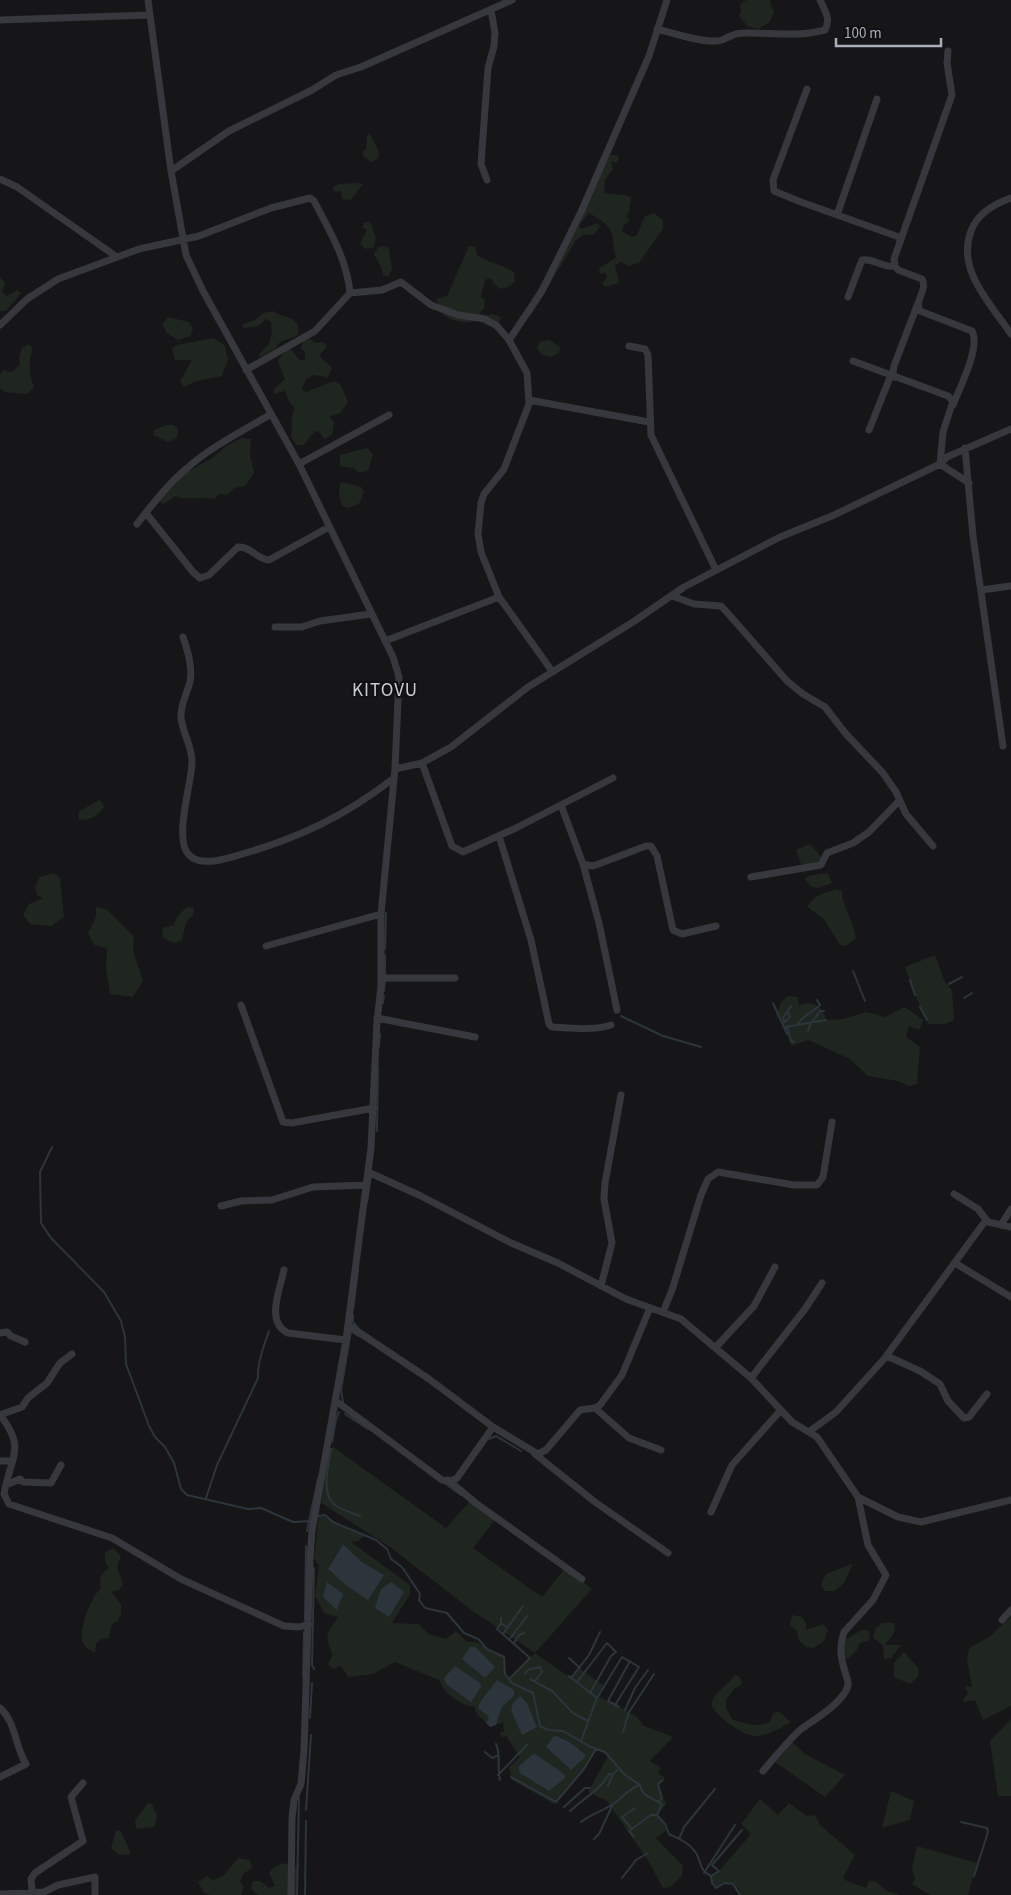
<svg xmlns="http://www.w3.org/2000/svg" width="1011" height="1895" viewBox="0 0 1011 1895" font-family="'Source Sans 3',sans-serif">
  <style>
    .green { fill: #1e261f; fill-rule: evenodd }
    .water { fill: #2c353c }
    .lines { fill: none; stroke-linecap: round; stroke-linejoin: round }
    .stream { stroke: #2c353c; stroke-width: 2 }
    .minor { stroke: #37383d; stroke-width: 7 }
    .labels { text-anchor: middle; stroke-width: 4.5; stroke-linejoin: round; paint-order: stroke }
    .quarter-label { font-size: 19px; letter-spacing: 1px; fill: #c9ccd4; stroke: #111113 }
  </style>
  <rect width="100%" height="100%" fill="#161618"/>
  <!-- green -->
  <path class="green" d="M746,0H771L770,3L774,12L770,22L758,29L747,26L739,15L741,12L740,5Z
    M370,134L379,152L378,158L371,162L363,156V152L366,149L367,135Z
    M611,155H617L619,159L616,163L611,161L613,169L605,180L604,192C614,196 621,192 631,198L629,212L626,216L630,221L624,225L622,231L631,237L637,235L645,216L654,213L663,220V229L639,263L628,266L621,262L615,265L619,283L605,287L602,284L607,277L605,273L600,274L599,268L616,258C610,230 617,229 589,213L579,225L581,229L598,223L600,227L594,234L583,235L576,240L532,314L523,316L549,269L603,160Z
    M358,183L363,184L351,200L342,199L341,191L336,192L332,188L338,184Z
    M365,222H370L376,237L374,247L366,249L360,244L367,230L362,227Z
    M384,246L389,248L392,269L388,277L383,275L381,267L374,254L378,247Z
    M469,246L476,247L477,255C488,263 502,264 514,272L515,282L508,287L499,289L490,278L485,280L481,297L485,300L484,308L480,312L482,317C489,314 496,313 501,318L499,324L488,326L477,320C469,325 449,321 443,314C440,310 438,303 436,299L447,296Z
    M0,278L5,282L2,292L7,296L17,290L21,293L6,311H0Z
    M273,311C284,319 303,316 297,336L280,342L275,349L259,357L260,353C271,344 273,336 271,322L265,319C258,330 253,325 243,329V324L255,320L263,313Z
    M168,317L189,322L193,329L190,336L178,340L167,333L162,324Z
    M214,338L225,346L228,360L222,376L197,381L184,387L180,381L192,360H175L172,349L177,345Z
    M309,338L315,343L323,342L327,346L319,356L332,368L328,377L313,375L306,380L302,389L306,392L334,381L341,385L348,402L340,413L329,417L334,422L332,435L325,439L318,431L314,432L304,445H296L291,437C294,425 289,420 295,408L290,403L285,391L274,394V389L285,379L278,361L284,351L291,349L299,360H305V353L301,348L303,342Z
    M549,340L560,347L559,353L550,357L541,354L537,347L541,341Z
    M29,344L33,349C28,360 29,375 34,387L27,394L5,392L0,388V375L3,370L12,372L20,365L19,356L22,348Z
    M167,425H173L178,429L177,438L168,442L153,435L154,430Z
    M241,438L251,439L250,455L254,473L245,486L234,488L227,495L220,494L214,499C201,496 187,501 175,496L164,504L159,501L187,472L211,459L226,446Z
    M367,448L373,454L368,471L359,473L353,468L340,466V455Z
    M343,482L361,487L364,492L359,504L348,508L342,505L339,495L340,484Z
    M100,800L104,807C97,817 91,820 79,820V811Z
    M810,844L824,860L821,864L802,867L796,850Z
    M54,873L60,878L64,917L51,926L30,924L23,915L29,904L43,898L37,895L35,886L40,877Z
    M828,873L832,883L817,888L810,886L805,879L808,876Z
    M837,889L842,891C841,904 854,922 856,939L845,946L840,945L824,919L807,907C812,896 826,892 837,889Z
    M96,907L106,909L134,937L133,951L143,981L133,997L110,994L106,968L107,948L94,945L88,933L96,917Z
    M187,907L194,908L193,915L186,923L182,940L174,943L162,937L163,928L174,925L177,917Z
    M935,955L945,982L952,990L954,1020L945,1024H929L919,1004L905,967Z
    M788,996L798,997L799,1005C814,1001 822,1005 826,1020L844,1019L866,1012L885,1017L905,1007L923,1020L919,1030L909,1026L906,1037L920,1047L917,1084L909,1086L898,1081L868,1076L850,1059L808,1040L791,1046L785,1027L776,1015L781,1002Z
    M333,1447L446,1528L470,1501L495,1520L473,1548L542,1597L565,1568L592,1589L535,1653L571,1678L580,1669L603,1685L598,1696L636,1716L644,1726L673,1737L650,1761L661,1768L658,1773L665,1778L658,1784L662,1798L667,1803L657,1815L667,1830L656,1838L683,1866L682,1876L670,1887L663,1888L649,1862L607,1801L588,1792L608,1756L596,1749L584,1769L554,1804L512,1780L509,1767L520,1757L506,1736L501,1737L500,1731L504,1732L503,1722L496,1725L502,1707L514,1696L479,1708L489,1717L486,1723L477,1714L474,1707C461,1705 444,1694 439,1680L395,1662L373,1674L348,1677L341,1666L333,1669L328,1664L333,1655C324,1635 326,1635 338,1617L324,1613L315,1596L319,1565L314,1559L319,1516L325,1515L333,1522L365,1536L358,1541L351,1542L410,1585V1594L392,1623L419,1624L428,1634L446,1639L456,1631L467,1642H476L504,1657L505,1674L509,1679L535,1653L470,1609L390,1547L321,1503L330,1450ZM343,1544L362,1562L383,1575L328,1569ZM561,1737L583,1751L572,1770L546,1747Z
    M114,1548L121,1557L117,1567L123,1584L119,1590L111,1592L121,1604V1615L117,1622L112,1624L109,1638L102,1639L96,1643L95,1653C90,1650 85,1648 83,1643C77,1632 92,1595 101,1588C99,1578 101,1573 109,1568L105,1562V1552Z
    M851,1564L852,1566L844,1583L834,1591H825L821,1585L826,1574Z
    M792,1615L802,1617L806,1623V1630L823,1624L828,1630L824,1641L813,1648L806,1647L798,1639L797,1631L790,1626Z
    M1011,1617V1706L983,1720L975,1700L964,1702L963,1699L968,1694L965,1686L972,1687L967,1659L969,1648L989,1637Z
    M882,1623H894C897,1634 890,1637 885,1645H901L891,1658L884,1659L883,1646L873,1637L876,1628Z
    M862,1630H868L870,1635L868,1641L860,1643L856,1651L848,1659L842,1658L844,1640Z
    M904,1652L919,1669L918,1676L910,1684L894,1677V1663Z
    M735,1675L740,1677L742,1684L734,1689L726,1700V1708L732,1719C746,1724 756,1728 770,1722L773,1714L778,1711L791,1722C783,1727 768,1735 758,1736C745,1738 715,1716 711,1704C715,1690 727,1687 735,1675Z
    M1011,1719V1796H998L990,1741Z
    M792,1742L805,1754L845,1775L825,1797L775,1762Z
    M891,1791L914,1801L910,1820L882,1828Z
    M760,1799L778,1815L789,1803L807,1816L815,1815L820,1825L855,1855L843,1878L845,1880L866,1888L869,1881H875L887,1891L899,1895H737L739,1893L733,1884L725,1883L716,1888L712,1883L711,1876L719,1871L751,1834L741,1824Z
    M148,1803L152,1804L157,1816L154,1827L136,1829L135,1820Z
    M116,1830L121,1831L131,1854L119,1855L111,1848Z
    M917,1846L977,1863L968,1895H930L912,1884L915,1879L912,1867Z
    M238,1858L250,1860L252,1868L243,1874L240,1882L244,1887L241,1895H210L204,1893L198,1882L207,1876L213,1880L223,1876Z
    M283,1863L298,1867L297,1895H258L251,1889L253,1881H260L269,1888L275,1886L269,1873L273,1868Z"/>
  <!-- water -->
  <path class="water" d="M343,1544L362,1562L384,1575L368,1600L347,1586L328,1569Z
    M327,1582L343,1594L337,1610L323,1597Z
    M391,1582L404,1592L389,1617L375,1608L381,1589Z
    M470,1647H475L495,1667L485,1678L462,1659Z
    M455,1666L480,1683L481,1687L471,1702L446,1684L444,1678Z
    M497,1680L514,1690V1696L502,1707L496,1725L490,1727L486,1723L489,1717L478,1708L480,1702Z
    M520,1696L527,1703L537,1727L522,1735L511,1710L513,1703Z
    M554,1736C564,1737 580,1748 586,1756L571,1770L546,1747Z
    M535,1754L564,1774L565,1778L549,1791L520,1773L518,1767L532,1755Z"/>
  <g class="lines">
    <!-- stream -->
    <path class="stream" d="M385,949L386,913
      M853,971L865,1001
      M385,975V955
      M910,980L915,995
      M949,984L962,977
      M384,991L385,981
      M964,998L972,993
      M383,1003L384,996
      M773,1003L787,1034
      M920,1007L927,1020
      M621,1016L663,1036L701,1047
      M785,1022L790,1017L788,1012
      M782,1023L785,1022L783,1018L791,1006
      M797,1025C803,1015 812,1013 820,1005L817,1000
      M785,1027L826,1020
      M787,1027L791,1041L794,1042
      M808,1031L810,1025L820,1011H824
      M379,1047L380,1034
      M377,1131L378,1067
      M52,1147L40,1172L41,1223L51,1238L104,1292L121,1321L125,1337L126,1364L149,1426L155,1437L165,1447L174,1463L181,1489L187,1495L248,1509L261,1508L293,1522L310,1521
      M367,1202L371,1177
      M353,1310L358,1270
      M353,1315V1322L358,1328
      M343,1402L341,1390L351,1331L358,1336
      M345,1414L368,1429
      M489,1439L496,1436L521,1451
      M332,1442L336,1419L339,1412
      M331,1449C329,1463 320,1494 335,1505C342,1510 352,1513 360,1516
      M443,1482L461,1495
      M206,1498L217,1465L258,1378C257,1364 264,1345 269,1331
      M319,1516L325,1515L333,1522L376,1540L387,1549L391,1559L402,1567L420,1594L419,1600L425,1608L447,1613L464,1633L478,1639L487,1649L504,1657L505,1674L512,1683L533,1693L540,1726L548,1730L563,1731L591,1747L605,1752L625,1775L640,1785C641,1795 653,1799 662,1804L657,1815L665,1824L669,1834C679,1839 690,1843 696,1853C702,1863 699,1870 711,1876L712,1883L716,1888L725,1883L733,1884L740,1895
      M307,1531L318,1479
      M501,1618V1623L497,1629L530,1658L510,1678
      M305,1620L306,1546
      M501,1623L508,1628
      M503,1634L523,1606
      M509,1640L527,1616
      M514,1643L519,1635L524,1633
      M569,1658L580,1668
      M314,1669L312,1665L314,1568
      M525,1674L528,1670L540,1667L542,1672L535,1681
      M303,1676L304,1632
      M569,1676L597,1698L581,1741
      M571,1678L589,1655L600,1632
      M530,1679L552,1691L573,1713L588,1721
      M577,1682L607,1643L616,1652L611,1656L590,1693
      M597,1698L622,1657L639,1667L615,1705
      M619,1707L608,1701L630,1661
      M625,1710L635,1688L648,1670
      M310,1718L312,1683
      M623,1732L629,1712L654,1674
      M496,1744C501,1754 497,1769 500,1780
      M485,1752L492,1758L497,1756
      M498,1775L527,1745
      M511,1777L556,1802L584,1769L596,1749
      M608,1786L613,1774
      M659,1801L662,1798L658,1784L663,1780
      M564,1807L585,1788H590
      M306,1810L311,1735
      M570,1811C584,1798 600,1790 609,1774H613L617,1770
      M581,1822C591,1814 603,1811 613,1804C623,1797 628,1790 639,1785
      M961,1822L987,1828L988,1832L974,1876
      M631,1828L622,1817L635,1808
      M634,1837L629,1831L651,1815H657
      M594,1839L599,1834L612,1806
      M679,1839L684,1827L715,1789
      M704,1873L735,1825
      M711,1876L719,1871L712,1865L742,1830
      M622,1878L636,1860L648,1853
      M297,1895L299,1798
      M305,1895L306,1821"/>
    <!-- minor -->
    <path class="minor" d="M148,0L171,171L186,255L203,291L299,464L393,657L399,677L395,769L381,914V987L377,1021L371,1148L346,1340L312,1531L310,1559L304,1750L301,1784L294,1800L292,1818L291,1895
      M0,20L150,15
      M657,29C672,33 709,45 722,40C734,35 733,33 748,33C774,33 799,37 825,30C831,19 825,11 820,0
      M948,51L947,63L952,95L894,259L895,266L898,270L922,279C928,291 914,299 920,311L972,331C981,347 959,389 953,405
      M807,89L773,180L774,191L801,202L899,237L900,242
      M171,171L229,131L312,90L336,75L361,67L512,0
      M0,179L17,187L117,257
      M487,180L481,164L488,68L494,46L495,33L491,10
      M1011,198C994,204 977,214 971,231C956,270 991,304 1011,334
      M837,215L877,99
      M848,297L862,260C873,258 883,268 895,266
      M0,325L27,299L58,279L139,249L199,236L271,208L310,198L314,201C329,230 347,259 350,293
      M509,340L542,291L581,212L649,56L667,0
      M629,346L645,349L648,355L651,435L716,570
      M853,361L948,396L953,401L943,432L940,464L969,483
      M246,370L315,331L350,293L382,290L401,282L431,305L458,315L485,319L497,326L509,340L527,373L529,404L504,469L484,494L481,503L478,534L481,552L499,597L552,671
      M895,377L893,373L894,366L918,303
      M529,400L649,422
      M869,430L891,375
      M965,448L973,536L1003,746
      M299,464L389,415
      M146,513L193,572L200,578L209,575L238,547C251,546 256,559 269,560L329,527
      M137,524C152,505 167,485 186,469C210,447 243,431 271,414
      M981,590L1011,586
      M672,596L694,604L721,606L725,610L787,681L803,694L825,707L846,734L883,773L896,792L906,814L933,846
      M275,627H302L320,621L371,614
      M183,637C188,651 193,668 190,682C187,693 180,706 181,718C183,734 192,746 192,762C192,783 173,839 189,855C201,867 225,859 239,855C299,838 345,816 394,778
      M385,641L499,597
      M422,763L452,846L463,852L516,828L613,778
      M395,769L422,763L451,747L528,687L633,622L684,587L780,537L832,516L940,464L947,457L1011,429
      M561,805L583,864L593,866L646,846H651L657,856L673,930L682,934L716,926
      M499,836L531,940L549,1024L552,1027C570,1028 593,1031 611,1025
      M583,864L599,923L617,1010
      M751,877L821,865L827,853L853,843L869,832L899,801
      M266,946L381,914
      M381,978H455
      M241,1005L283,1122L292,1123L374,1108
      M377,1018L475,1037
      M368,1172L421,1196L509,1242L558,1263L626,1299L681,1319L751,1378L792,1422L817,1437L858,1497L868,1545L886,1575L873,1600L844,1632C837,1652 843,1664 848,1682C850,1699 812,1721 800,1730C787,1742 775,1757 763,1771
      M954,1194L978,1209L988,1222L1011,1227
      M221,1206L241,1201L272,1200L313,1187L366,1185
      M1001,1225L1011,1209
      M955,1263L1011,1297
      M284,1270C280,1290 265,1322 288,1333L346,1340
      M601,1286L612,1243L604,1199L605,1183L621,1095
      M663,1312L672,1290L701,1195L708,1179L718,1172L794,1185H817L823,1177L832,1122
      M348,1325L429,1379L493,1427L538,1454L546,1450L580,1410L595,1408L600,1405L622,1375L650,1308
      M0,1333L7,1332L11,1336L25,1342
      M716,1347L754,1306L775,1267
      M887,1356L920,1371L940,1384L948,1401L964,1418L969,1417L987,1394
      M751,1378L805,1309L822,1283
      M336,1401L442,1480L451,1481L457,1478L493,1427
      M595,1408L629,1438L661,1450
      M0,1415C27,1449 10,1457 4,1494L9,1504L112,1538L181,1579L284,1626L299,1627L309,1624
      M0,1415L22,1407L28,1398L47,1383L60,1363L72,1354
      M810,1431L836,1412L884,1359L986,1220
      M535,1454L595,1502L668,1553
      M0,1461H12
      M448,1480L477,1504L582,1579
      M6,1485L20,1479L23,1482L51,1483L61,1465
      M858,1497L898,1517L921,1522L1011,1500
      M711,1512L732,1465L781,1410
      M1002,1620L1011,1610
      M0,1708C16,1722 15,1747 26,1764L0,1777
      M32,1891L31,1879L35,1873L83,1841L71,1797L83,1783
      M0,1894L44,1892L58,1885L95,1877V1895"/>
  </g>
  <g class="labels">
    <!-- quarter labels -->
    <g class="quarter-label">
      <text x="385" y="696">KITOVU</text>
    </g>
  </g>
  <!-- scale -->
  <path d="M836 38v8h105v-8" fill="none" stroke="#a8adb8" stroke-width="2.5"/>
  <text x="844" y="38" font-size="15" fill="#a8adb8" stroke="#111113" stroke-width="4" paint-order="stroke">100 m</text>
</svg>
